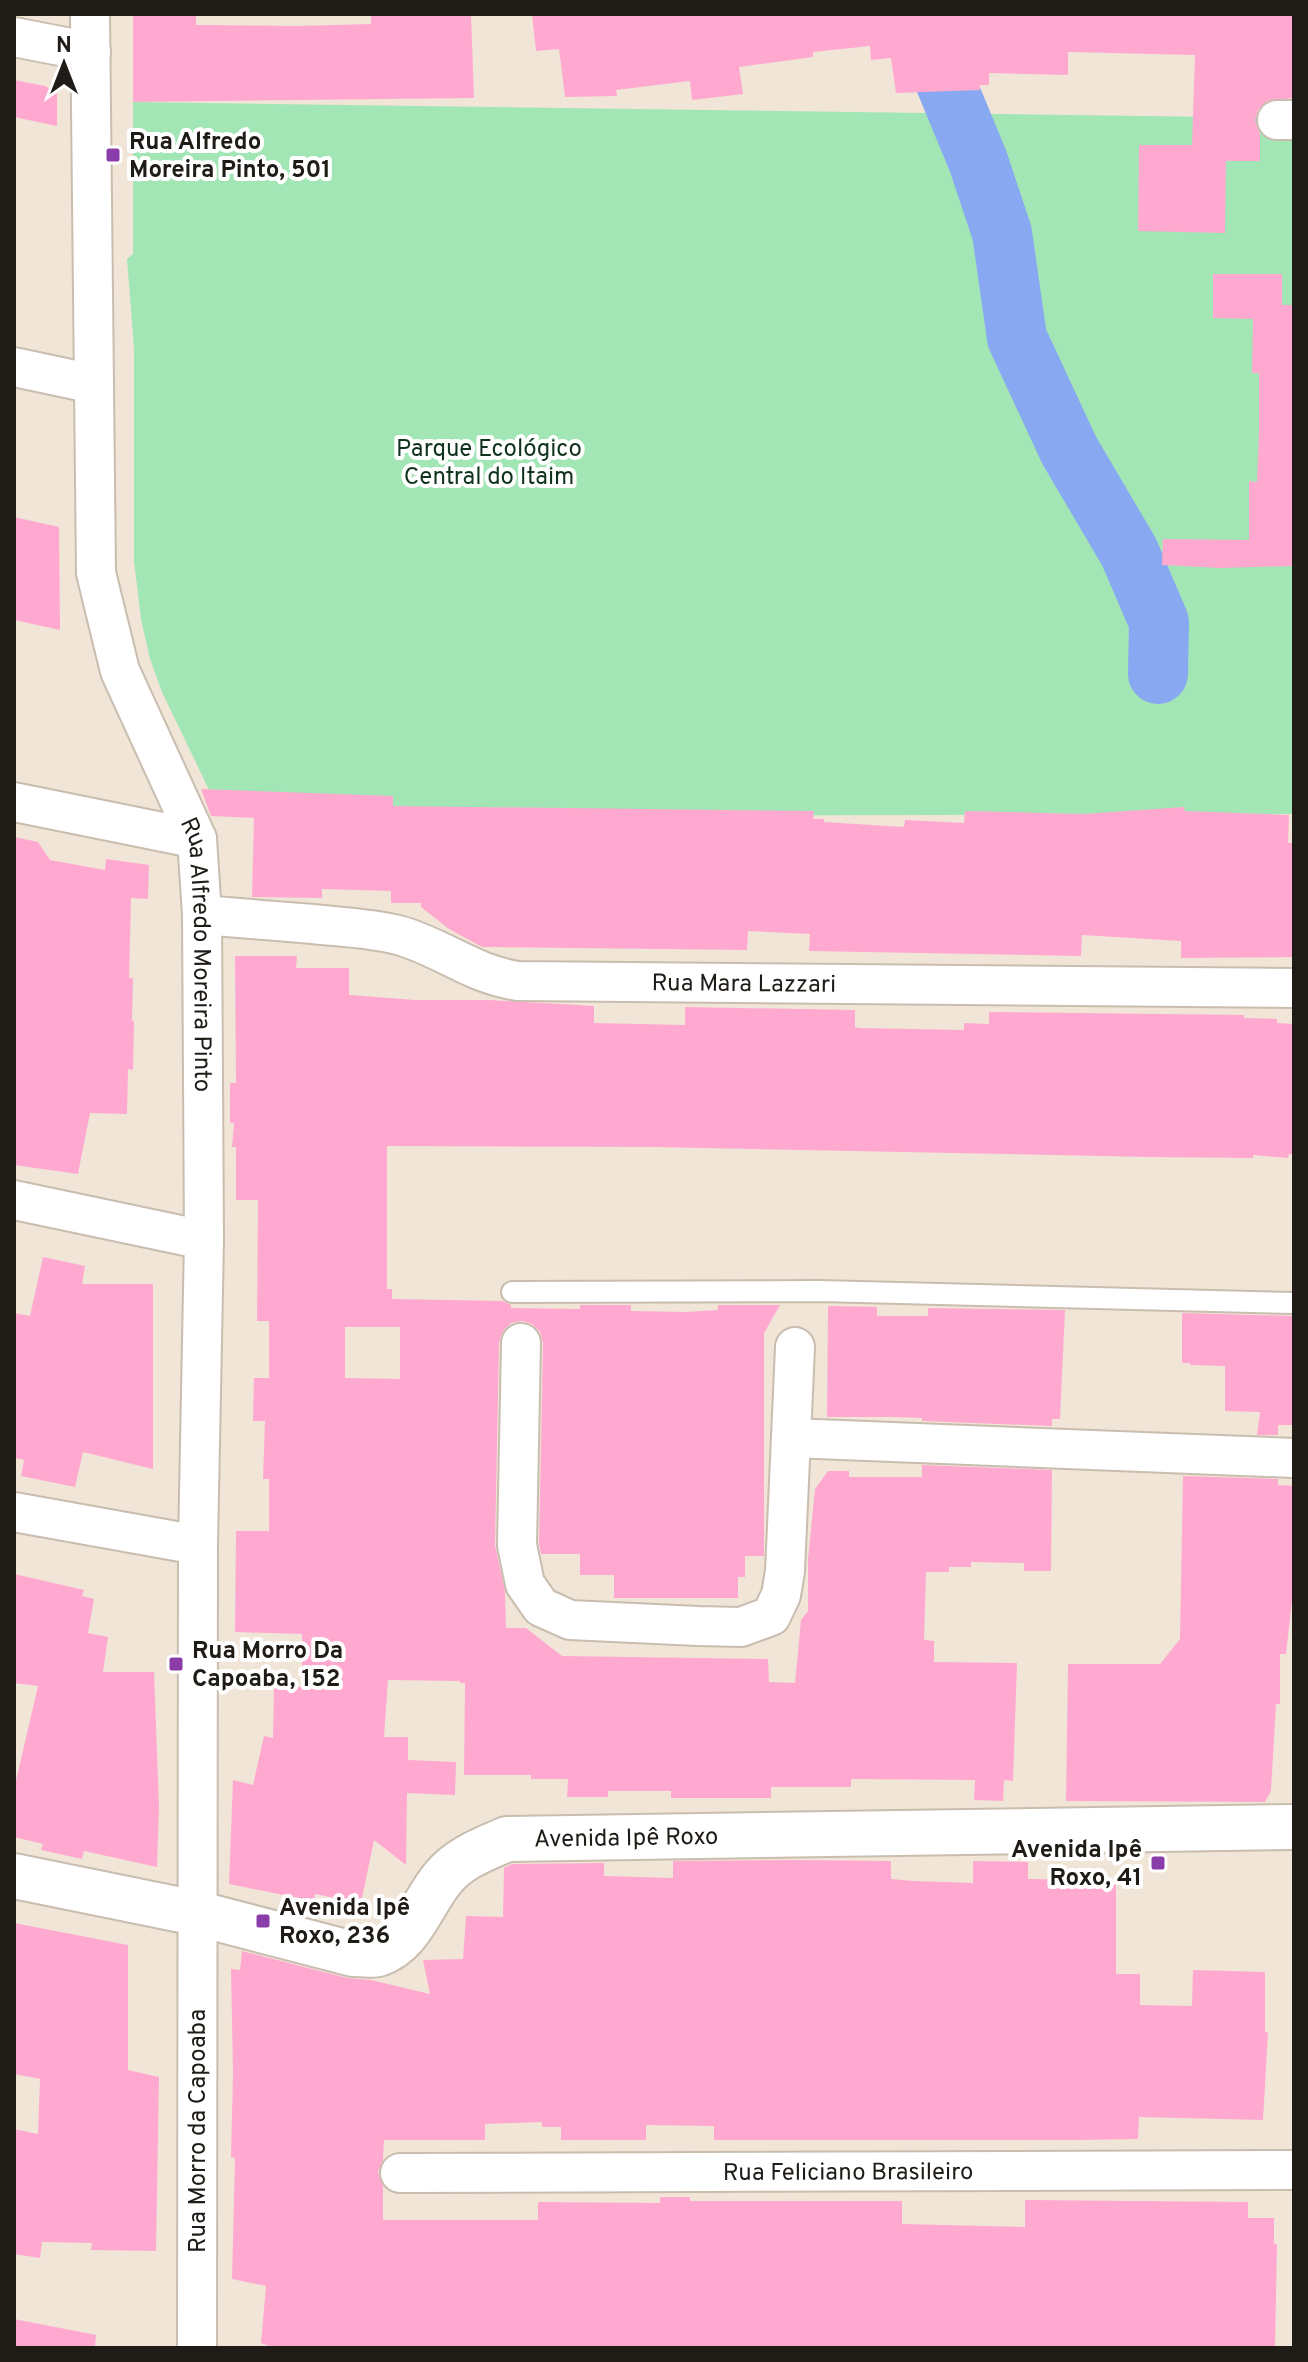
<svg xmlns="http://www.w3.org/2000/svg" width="1308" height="2362" viewBox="0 0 1308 2362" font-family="Overpass,sans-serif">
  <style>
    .green { fill: #a3e6b6 }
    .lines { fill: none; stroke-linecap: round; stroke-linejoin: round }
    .river { stroke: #88a9f1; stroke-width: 60 }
    .building { fill: #ffa9d0; fill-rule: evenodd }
    .lane-casing { stroke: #c9bdb0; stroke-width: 24 }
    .street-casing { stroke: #c9bdb0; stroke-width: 42 }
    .secondary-casing { stroke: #c9bdb0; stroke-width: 48 }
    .lane { stroke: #fff; stroke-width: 20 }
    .street { stroke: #fff; stroke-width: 38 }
    .secondary { stroke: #fff; stroke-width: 44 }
    .poi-dot { fill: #8b3cab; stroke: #fff; stroke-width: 3 }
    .labels { text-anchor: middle; stroke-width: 8; stroke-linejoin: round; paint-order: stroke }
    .poi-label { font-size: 24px; font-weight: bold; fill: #1f1b16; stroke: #fff; text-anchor: start }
    .park-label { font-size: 24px; fill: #10321d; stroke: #fff }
    .street-label { font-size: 24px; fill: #1f1b16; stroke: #fff }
  </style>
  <rect width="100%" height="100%" fill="#f1e5d7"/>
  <!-- green -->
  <path class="green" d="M133,102L1294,118V814L233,817L211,794L162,692L150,659L141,619L134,561V348L127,259L133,254Z"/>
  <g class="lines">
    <!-- river -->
    <path class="river" d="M925,14L935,57L978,161L1002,233L1017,338L1069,450L1129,552L1159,622L1158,674"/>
  </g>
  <!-- building -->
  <path class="building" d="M133,14H196V25L297,26L371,24V14H471L474,98L133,102Z
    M532,14H1294V98L1267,101L1258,110L1255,121L1260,133V161H1226L1225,233L1138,231L1139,145H1192L1195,55L1068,52V75L989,73V85H980V90L896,93L891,58L871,60L870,46L813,52V57L739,67L743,94L692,100L690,81L616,90L617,96L565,97L559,49L536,51Z
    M14,80L45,86L57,93V126L14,117Z
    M1213,274H1282V305H1294V566L1220,568L1162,565L1163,539L1249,540V481L1257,482L1259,432V373H1252L1253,319L1213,318Z
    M14,517L59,527L60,630L14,620Z
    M201,789L393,796V806L814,811L813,819H824V822L904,827L905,820L964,823L965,811L1083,814L1184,807L1185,811L1289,815L1288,843H1294V957L1181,958V941L1082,935L1081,956L809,951L810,934L748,931L747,950L482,947L449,929L421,907V903H391V891L322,889V898L252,897L254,818L211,816Z
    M14,837L38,842L50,860L105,870L106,859L149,865L148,899L131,898L129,978H133L132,1021H134L133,1070L128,1069L127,1114L90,1113L78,1174L14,1165Z
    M235,956H297L296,968H349V995L415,1000H490L594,1006V1023L685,1025V1007L855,1010V1027L859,1028L964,1030V1023L989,1024V1012L1244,1015V1018L1277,1019V1023L1294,1024V1154H1289L1288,1158L1253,1155V1158L1150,1157L654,1147L387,1146V1289H392V1299L503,1301L511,1305V1308L580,1309V1305H631V1311L686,1312L718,1310V1305H780L764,1333V1556H745V1577H738V1598H614V1575H580V1554H541L539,1543L543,1343L540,1332L532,1324L522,1321L511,1323L503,1331L499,1343L495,1545L505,1591L506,1628H526L562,1656L768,1659L769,1682L795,1683L801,1620L808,1611V1559L815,1489L828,1471H849V1477H922V1465L1052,1470L1051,1571H1024V1563L971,1562V1567H949V1572H926L924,1640L934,1641V1662L1017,1663L1013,1781L1004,1780L1003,1801L974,1800L975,1780L851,1779V1787H771V1798H671V1791H608V1797H567L568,1779H531V1775H464L465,1683H460V1681L388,1680L384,1737H408V1760L456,1762L455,1795L407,1793L406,1865L374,1840L361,1903L315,1894L314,1901L229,1884L233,1780L253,1785L264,1736L273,1738L274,1686L302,1687V1634L235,1632L236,1531H269V1479H263L265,1421H253L254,1378H269V1321H257L258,1200H236V1147H232L234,1123H230V1083H236ZM345,1327H400V1379L345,1378Z
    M43,1257L85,1266L82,1284H153V1469L83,1452L75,1487L21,1476L24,1460L14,1458V1313L30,1316Z
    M828,1306L877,1307V1316H928V1308L1065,1310L1060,1419H1052V1426L922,1421V1418L894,1417H827Z
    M1182,1313L1294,1316V1425H1278V1435H1257L1260,1412L1225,1411V1366L1190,1365V1363H1182Z
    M1183,1476L1278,1479V1485L1294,1486V1582L1286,1654H1280V1704H1276L1271,1791L1265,1802L1066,1801L1068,1664H1160L1180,1639Z
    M14,1574L84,1590L82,1596L94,1599L88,1633L108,1637L103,1672H154L159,1806L157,1867L84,1851L82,1859L41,1850L43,1844L14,1837V1789L38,1686L14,1683Z
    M789,1860L891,1861V1879L913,1881L973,1883V1861L1028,1862V1879L1116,1880V1974H1140V2005L1192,2006L1193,1970L1265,1972V2032H1268L1263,2120L1139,2117L1138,2139L1078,2140H714V2126L646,2125V2140H561V2127H542V2122L485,2124V2140H384L383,2160L378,2172L383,2186V2220H538V2202L660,2203V2197H690V2201H902V2224L1025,2227V2200L1248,2202V2218H1274V2244H1277L1275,2348H274L261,2343L266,2286L232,2279L235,2158L231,2157L233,2074L231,1969L240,1970L242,1951L347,1978L371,1980L430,1994L423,1960L463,1959L466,1916L503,1917L504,1868L512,1864L604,1863V1876L673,1878V1861Z
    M14,1923L128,1945V2070L159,2077L156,2251L91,2250L92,2243L42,2242L40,2258L14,2254V2129L38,2134L40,2079L14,2074Z
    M14,2319L96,2335L95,2348H14Z"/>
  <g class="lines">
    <!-- lane casing -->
    <g class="lane-casing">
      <path id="lane" d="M512,1292L820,1291L1294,1303"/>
    </g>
    <!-- street casing -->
    <g class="street-casing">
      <g id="street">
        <path id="s1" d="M90,14L96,573L120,671L197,839L202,915L204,1240L198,1545L197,2348"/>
        <path d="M14,37L91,52"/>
        <path d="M1277,120H1294"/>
        <path d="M14,367L94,384"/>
        <path d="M14,802L197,839"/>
        <path id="s2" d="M202,915C239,918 276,921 313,924C341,927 371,928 398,935C442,947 471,974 518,981L1294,988"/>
        <path d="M14,1200L204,1240"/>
        <path d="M521,1343L517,1545L525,1584L541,1607L570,1620L698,1626L741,1627L771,1616L781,1595L785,1571L795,1347"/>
        <path d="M791,1438L1294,1458"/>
        <path d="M14,1512L198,1545"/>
        <path id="s3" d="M400,2173L1294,2170"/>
      </g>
    </g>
    <!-- secondary casing -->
    <g class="secondary-casing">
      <g id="secondary">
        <path id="s4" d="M14,1876L196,1913L353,1954C361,1954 371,1956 378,1954C411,1944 423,1901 443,1878C459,1858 484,1849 507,1839L1294,1827"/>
      </g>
    </g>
    <!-- lane -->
    <use href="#lane" class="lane"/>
    <!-- street -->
    <use href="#street" class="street"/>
    <!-- secondary -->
    <use href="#secondary" class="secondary"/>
  </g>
  <!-- markers -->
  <g class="poi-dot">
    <rect x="105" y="147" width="16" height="16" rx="4"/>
    <rect x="168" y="1656" width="16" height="16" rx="4"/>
    <rect x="1150" y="1855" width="16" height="16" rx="4"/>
    <rect x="255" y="1913" width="16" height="16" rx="4"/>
  </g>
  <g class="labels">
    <!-- poi labels -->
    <g class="poi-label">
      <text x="129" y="149">Rua Alfredo<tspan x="129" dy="28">Moreira Pinto, 501</tspan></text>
      <text x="192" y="1658">Rua Morro Da<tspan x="192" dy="28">Capoaba, 152</tspan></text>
      <text x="1142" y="1857" text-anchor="end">Avenida Ipê<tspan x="1142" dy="28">Roxo, 41</tspan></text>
      <text x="279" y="1915">Avenida Ipê<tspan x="279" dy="28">Roxo, 236</tspan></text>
    </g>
    <!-- park labels -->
    <g class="park-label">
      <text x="489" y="456">Parque Ecológico<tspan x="489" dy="28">Central do Itaim</tspan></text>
    </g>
    <!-- street labels -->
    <g class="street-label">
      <text dy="8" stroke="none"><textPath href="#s1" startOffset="960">Rua Alfredo Moreira Pinto</textPath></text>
      <text dy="8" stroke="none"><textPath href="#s2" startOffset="552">Rua Mara Lazzari</textPath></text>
      <text dy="8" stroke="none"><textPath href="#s4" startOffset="670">Avenida Ipê Roxo</textPath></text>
      <text transform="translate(197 2131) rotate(-90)" y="8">Rua Morro da Capoaba</text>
      <text dy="8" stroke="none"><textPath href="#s3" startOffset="448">Rua Feliciano Brasileiro</textPath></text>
    </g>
  </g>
  <!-- border -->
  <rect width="1308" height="2362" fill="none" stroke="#1f1b16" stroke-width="32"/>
  <!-- north arrow -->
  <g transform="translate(64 64)" stroke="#ffffff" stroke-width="6" paint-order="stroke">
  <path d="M0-6L14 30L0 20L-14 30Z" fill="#1f1b16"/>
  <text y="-12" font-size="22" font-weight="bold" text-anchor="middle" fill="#1f1b16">N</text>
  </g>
</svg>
